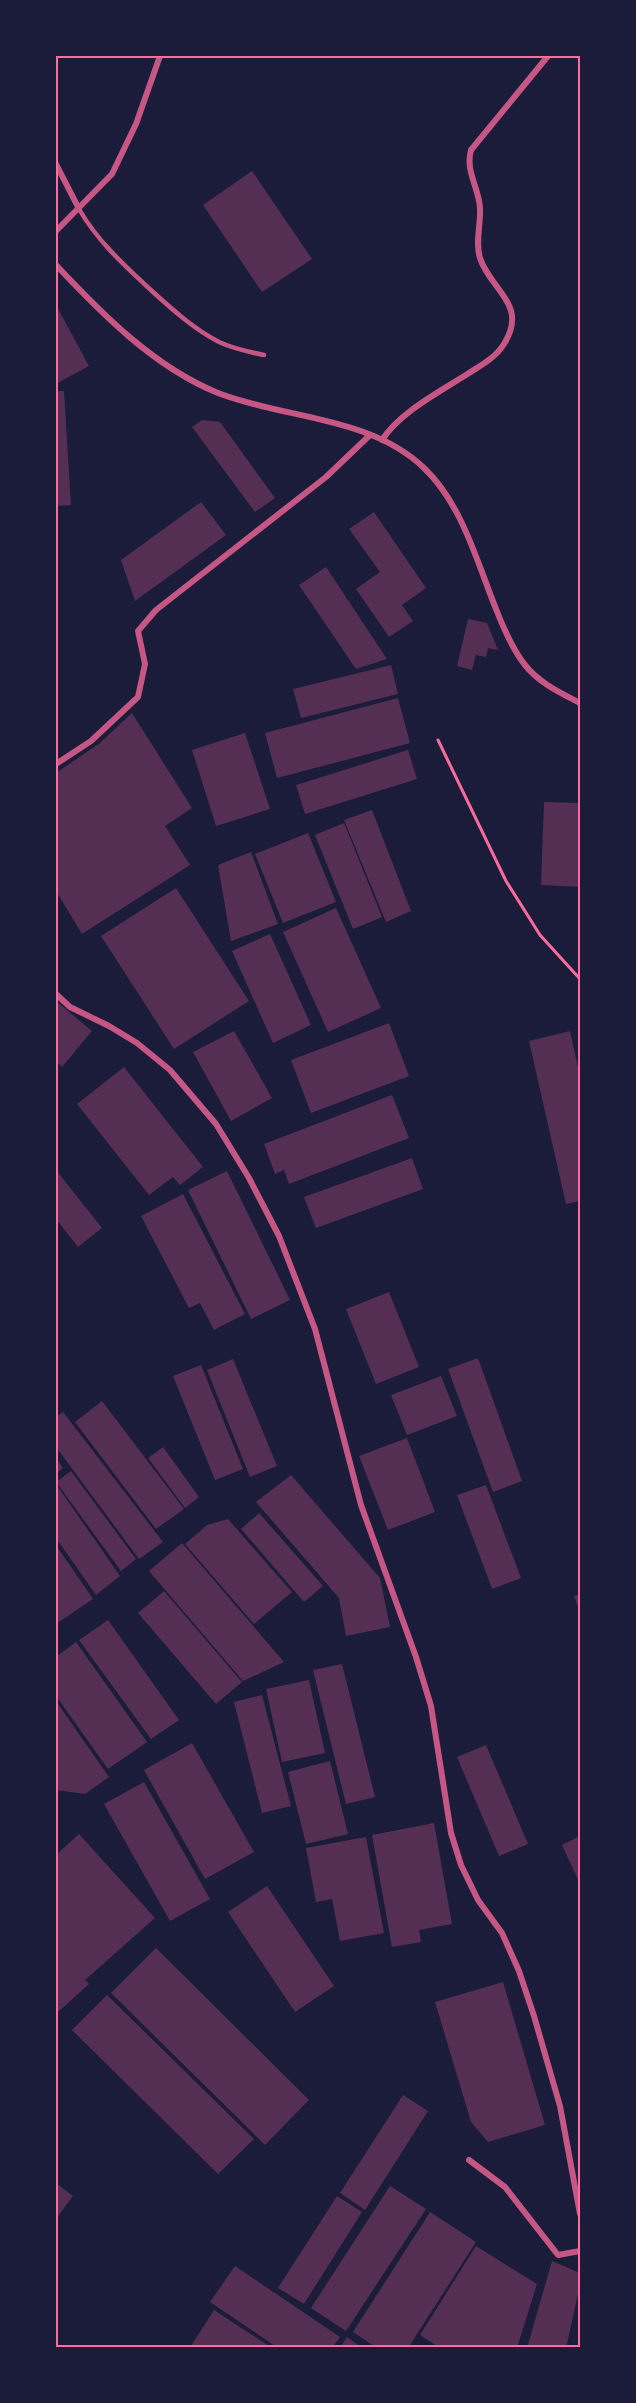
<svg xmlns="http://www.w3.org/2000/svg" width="636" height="2403" viewBox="0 0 636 2403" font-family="Barlow,sans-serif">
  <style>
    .building { fill: #542f53 }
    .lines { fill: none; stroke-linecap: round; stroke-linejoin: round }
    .path { stroke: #ff6b9d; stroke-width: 3 }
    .service { stroke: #c65784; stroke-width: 4.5 }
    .minor { stroke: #c65784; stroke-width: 6 }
    .neatline { fill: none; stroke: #ff6b9d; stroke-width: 2 }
  </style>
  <rect width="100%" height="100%" fill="#1b1b3a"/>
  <!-- building -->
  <path class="building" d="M252,171L312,259L262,292L203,205Z
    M56,305L89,366L56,384Z
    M56,391H64L71,505L56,506Z
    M202,420L220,422L275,498L255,512L192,427Z
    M201,502L226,535L135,601L121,560Z
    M374,512L426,588L402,605L413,621L389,637L356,589L380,572L349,529Z
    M326,567L387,659L356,669L299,585Z
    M468,619L487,623L498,650L488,648L486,657L476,655L472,670L457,666Z
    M391,665L398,694L301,718L293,689Z
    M398,698L410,743L277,778L265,733Z
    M132,713L192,808L165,826L190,865L82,934L56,891V773L100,743Z
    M245,733L270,809L216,826L192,750Z
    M408,750L417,779L305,814L296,785Z
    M544,802L580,803V887L541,885Z
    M372,810L411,911L386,922L344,820Z
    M344,823L382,917L353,929L315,835Z
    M308,833L336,902L283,923L255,854Z
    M251,852L278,924L231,941L218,865Z
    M176,888L249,1001L174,1049L101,936Z
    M336,908L381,1008L328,1032L283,932Z
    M270,934L311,1025L273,1043L232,951Z
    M56,1001L92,1031L62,1067L56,1061Z
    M389,1023L409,1076L311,1113L291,1060Z
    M234,1031L272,1098L231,1121L193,1052Z
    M570,1031L580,1076V1201L566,1204L529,1041Z
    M124,1067L203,1167L180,1185L173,1177L149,1195L77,1104Z
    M392,1095L409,1138L289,1184L284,1170L275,1174L264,1144Z
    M412,1158L423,1189L316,1228L304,1197Z
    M56,1170L102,1228L78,1247L56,1219Z
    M227,1171L290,1300L251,1319L188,1190Z
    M183,1194L245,1314L214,1330L200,1303L189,1308L141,1216Z
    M389,1292L419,1367L376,1384L346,1309Z
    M478,1358L522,1481L493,1492L448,1369Z
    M233,1359L277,1466L250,1477L207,1370Z
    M201,1365L243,1469L215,1480L173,1376Z
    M441,1376L457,1416L407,1435L391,1395Z
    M102,1401L184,1509L156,1529L75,1422Z
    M63,1412L163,1542L139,1559L56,1447V1417Z
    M407,1438L435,1512L388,1530L359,1456Z
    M163,1447L199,1497L185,1508L148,1458Z
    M56,1458L63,1468L56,1474Z
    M71,1471L136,1559L121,1571L56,1482Z
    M291,1475L380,1578L390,1627L346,1636L339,1598L256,1502Z
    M56,1484L120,1576L96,1595L56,1538Z
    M486,1485L521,1578L492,1589L457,1495Z
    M259,1513L323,1586L304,1602L241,1529Z
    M228,1519L292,1592L254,1624L185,1544L207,1525Z
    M182,1543L284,1662L243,1681L149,1571Z
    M56,1545L93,1599L56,1624Z
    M164,1591L242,1682L216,1704L138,1613Z
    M580,1594V1612L574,1596Z
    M108,1620L179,1720L151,1739L79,1640Z
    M76,1642L147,1742L108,1769L56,1696V1657Z
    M342,1664L375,1797L346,1804L313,1670Z
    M309,1680L325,1753L282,1762L266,1689Z
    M262,1695L291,1806L262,1813L234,1702Z
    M56,1701L109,1777L85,1794L56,1790Z
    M192,1743L254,1852L205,1879L144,1770Z
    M486,1745L528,1844L499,1856L457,1757Z
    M330,1761L348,1834L306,1844L288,1772Z
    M144,1782L210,1899L170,1921L104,1804Z
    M434,1823L452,1924L419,1930L421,1942L392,1947L372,1835Z
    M79,1834L155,1918L85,1980L89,1984L57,2013L56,1855Z
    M580,1836V1884L562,1845Z
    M366,1837L384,1933L340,1941L332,1899L316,1902L306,1848Z
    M267,1886L334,1986L295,2012L228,1912Z
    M156,1948L309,2100L265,2145L111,1993Z
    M503,1982L545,2125L488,2142L471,2122L435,2002Z
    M107,1995L254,2139L218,2174L72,2030Z
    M403,2095L428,2111L365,2210L340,2193Z
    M56,2183L73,2196L56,2219Z
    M390,2186L426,2209L346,2331L311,2308Z
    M337,2196L362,2212L304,2304L278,2288Z
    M430,2212L476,2242L408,2348H377L353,2332Z
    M476,2246L537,2284L517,2348H440L420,2335Z
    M552,2261L580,2273V2285L566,2348H527Z
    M235,2266L340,2337L332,2348H278L210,2302Z
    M214,2310L272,2348H193L191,2346Z
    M347,2337L362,2348H340Z"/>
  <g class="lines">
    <!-- path -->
    <path class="path" d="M438,740L506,881L540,935L580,979"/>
    <!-- service -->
    <path class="service" d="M79,209C98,242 125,266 153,292C174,311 194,329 219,342C234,349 249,352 264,355"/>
    <!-- minor -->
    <path class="minor" d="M56,164L79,209
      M56,231L112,174L136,124L160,56
      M56,265C102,314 154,367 218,393C285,419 370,416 424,468C462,504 477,562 496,609C503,627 512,649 525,665C539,683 561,693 580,703
      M382,440C400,412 441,391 469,373C482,365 496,357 504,344C529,304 490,290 480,258C475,242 481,224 480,208C479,188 465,171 471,150L548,56
      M56,764L91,741L138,697L145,664L138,631L156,610L326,477L370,435
      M56,994L70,1007L109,1026L137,1043L170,1070L216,1124L249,1178L279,1236L315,1329L361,1505L416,1657L431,1706L451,1833L461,1865L478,1900L502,1933L519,1971L534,2016L560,2106L580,2214
      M469,2160L505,2187L558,2255L580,2251"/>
  </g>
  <!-- border -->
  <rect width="636" height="2403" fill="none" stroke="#1b1b3a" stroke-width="114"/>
  <rect x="57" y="57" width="522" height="2289" class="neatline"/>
</svg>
